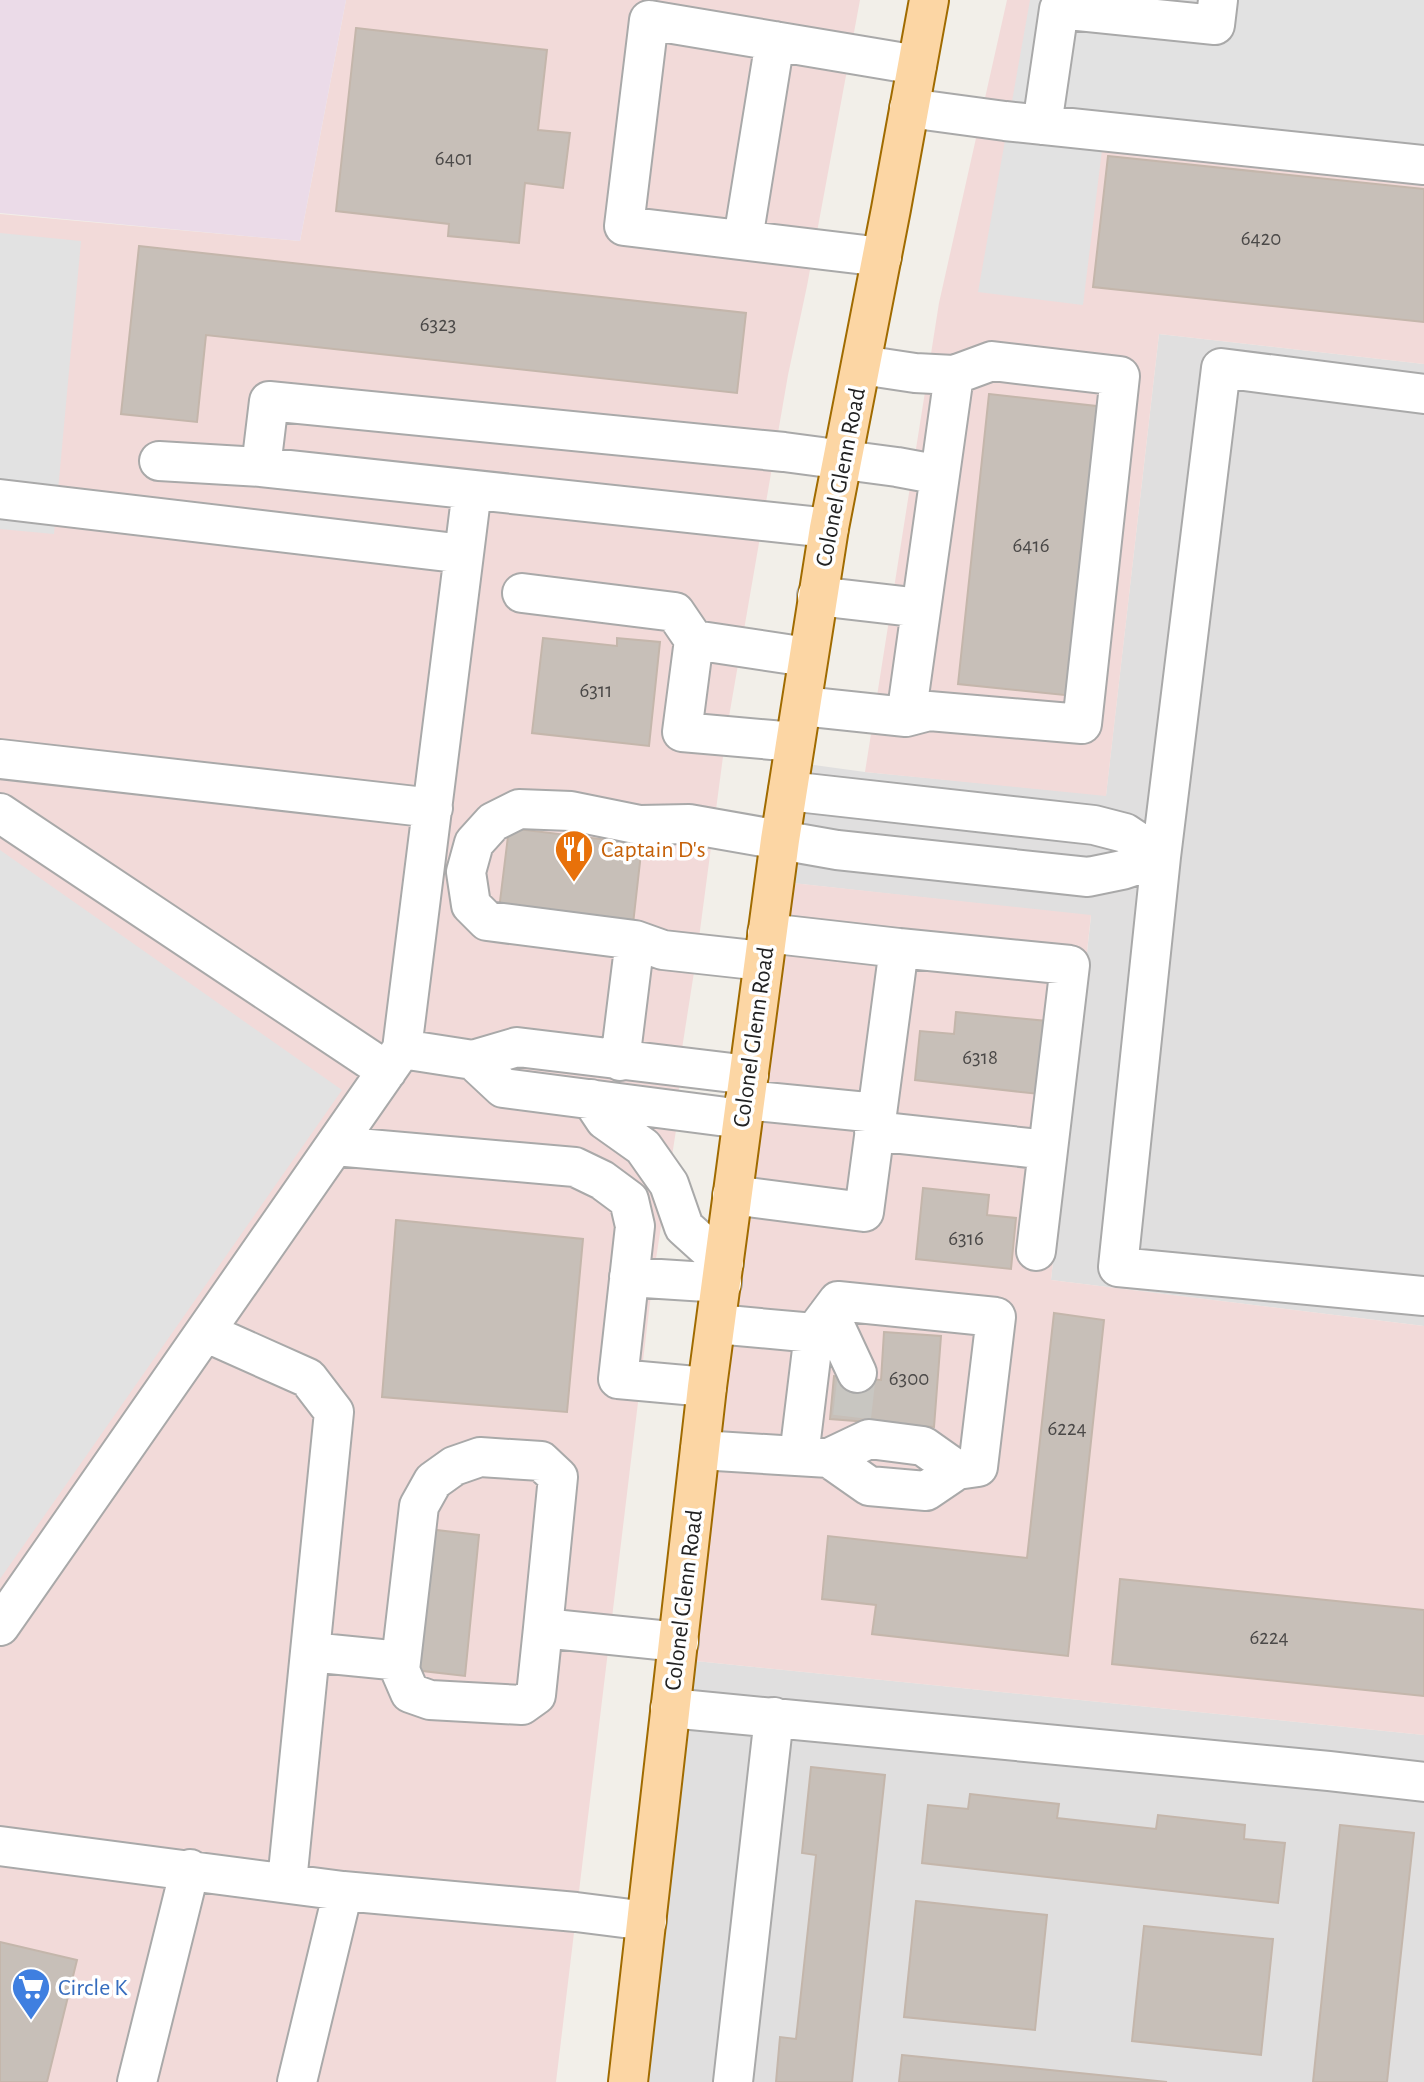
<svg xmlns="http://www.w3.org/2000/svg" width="1424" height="2082" viewBox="0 0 1424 2082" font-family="'Alegreya Sans',sans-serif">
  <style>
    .residential { fill: #e0dfdf }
    .commercial { fill: #f2dad9 }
    .industrial { fill: #ebdbe8 }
    .parking { fill: #e2e2e2 }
    .building { fill: #c7bfb8; stroke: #c4b6ab; stroke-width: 2 }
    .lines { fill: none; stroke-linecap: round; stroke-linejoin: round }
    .minor-tunnel { stroke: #c8c6c1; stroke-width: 38; stroke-dasharray: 38 19; stroke-linecap: butt }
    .minor-casing { stroke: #a9a9a9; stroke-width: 42 }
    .major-casing { stroke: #a06b00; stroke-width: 42 }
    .minor { stroke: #fff; stroke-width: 38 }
    .major { stroke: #fcd6a4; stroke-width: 38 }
    .labels { text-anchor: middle; stroke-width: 7; stroke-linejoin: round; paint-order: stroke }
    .number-label { font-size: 21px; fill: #4b4948 }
    .street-label { font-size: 24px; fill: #222; stroke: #fff }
    .food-label { font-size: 24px; fill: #c56008; stroke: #fff; text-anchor: start }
    .shop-label { font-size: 24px; fill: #366cbe; stroke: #fff; text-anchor: start }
  </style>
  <rect width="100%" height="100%" fill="#f2efe9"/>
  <!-- residential -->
  <path class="residential" d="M1159,334L1424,364V1326L1051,1280L1091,916L774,881L792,762L865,772L1106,795Z
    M676,1659L1424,1735V2082H628Z"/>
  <!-- commercial -->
  <path class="commercial" d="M346,0H860L807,286L788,375L726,734L697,953L679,1068V1111L653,1278L556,2082H0V214L300,241Z
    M1007,0H1424V364L1159,334L1106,796L865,772L939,303Z
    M774,881L1091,915L1051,1280L1424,1326V1735L676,1659Z"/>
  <!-- industrial -->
  <path class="industrial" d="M0,0H346L300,241L0,213Z"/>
  <!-- parking -->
  <path class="parking" d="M1030,0H1424V152L1106,117L1083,305L978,292Z
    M0,233L81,241L54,534L0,529Z
    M0,850L342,1090L0,1579Z"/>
  <!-- building -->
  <path class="building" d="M356,28L547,50L538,130L570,133L563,188L525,183L519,243L448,236L449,224L336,211Z
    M1108,156L1424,189V322L1093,287Z
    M139,246L746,313L737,393L206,335L197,422L121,414Z
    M989,394L1105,407L1074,696L958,684Z
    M543,638L617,646V638L660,642L649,746L532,733Z
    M509,828L642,844L631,942L497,926Z
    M956,1012L1047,1021L1039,1094L915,1080L920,1031L954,1034Z
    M923,1188L989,1195L987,1215L1016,1218L1011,1269L916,1259Z
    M396,1220L583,1239L567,1412L382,1397Z
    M1054,1313L1104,1320L1068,1656L872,1634L876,1605L822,1599L828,1536L1027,1558Z
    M884,1332L941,1336L934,1427L830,1419L834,1376L881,1380Z
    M428,1529L479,1535L465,1676L414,1670Z
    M1120,1579L1424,1610V1696L1112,1664Z
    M811,1767L885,1775L852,2082H776L780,2037L796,2039L816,1855L802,1853Z
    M970,1794L1059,1804L1057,1818L1156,1829L1158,1815L1245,1825L1244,1839L1285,1843L1278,1903L922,1863L928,1805L968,1809Z
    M1340,1825L1414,1833L1387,2082H1313Z
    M916,1901L1047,1915L1035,2030L904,2017Z
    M1144,1926L1273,1939L1261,2055L1132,2041Z
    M0,1942L77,1960L47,2082H0Z
    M902,2055L1167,2082H899Z"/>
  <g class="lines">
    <!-- minor-tunnel -->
    <path class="minor-tunnel" d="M852,1417L857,1373"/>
    <!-- minor casing -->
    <g class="minor-casing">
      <path id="minor" d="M909,108L1005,121L1424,165
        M1042,125L1059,9L1215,25L1218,0
        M743,239L775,41
        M882,257L624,226L649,20L917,65
        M1424,394L1221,368L1161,857L1118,1267L1424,1296
        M159,461L261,467L829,528
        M261,467L269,401L784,452L897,467L940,475
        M0,499L464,554
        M522,593L675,612L694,640
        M817,596L921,608
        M802,706L906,717L929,711L1082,724L1120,376L992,361L954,375L915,373L862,365
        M906,717L954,375
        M795,742L682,732L694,640L807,657
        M0,759L433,808
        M0,813L387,1071
        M763,961L663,950L635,940L487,921L471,905L466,872L474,843L493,822L519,809L571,811L640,825L689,824L837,850L1088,877L1122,870L1161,857L1125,833L1094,825L788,791
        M402,1049L473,1060L517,1047L749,1075
        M473,1060L503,1088L742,1119
        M620,1061L635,940
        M591,1099L605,1120L643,1147L669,1184L684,1227L724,1263
        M745,1100L877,1113
        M874,1131L1048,1150L1070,965L899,948
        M335,1146L575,1167L602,1180L629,1200L635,1226L618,1379L707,1387
        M732,1195L864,1212L899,948L767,933
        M1036,1251L1048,1150
        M629,1277L722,1283
        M829,1313L857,1373
        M205,1332L308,1378L334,1412L287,1882
        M700,1450L829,1458L869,1439L923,1446L957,1470L978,1467L996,1317L838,1301L814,1333L716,1324
        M799,1456L814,1333
        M829,1458L869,1486L926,1491L957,1470
        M0,1626L402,1049L472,490
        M543,1628L536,1695L522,1705L430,1700L410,1693L400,1670L419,1506L433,1481L454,1466L480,1457L541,1461L558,1477L543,1628L679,1642
        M310,1652L401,1661
        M670,1708L1329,1771L1424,1782
        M0,1846L343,1891L576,1912L647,1921
        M137,2082L190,1869
        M297,2082L343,1891
        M733,2082L774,1717"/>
    </g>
    <!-- major casing -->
    <g class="major-casing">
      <path id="major" d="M628,2082L707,1387L780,840L829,528L891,209L929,0"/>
    </g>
    <!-- minor -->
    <use href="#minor" class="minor"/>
    <!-- major -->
    <use href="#major" class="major"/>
  </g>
  <!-- icons -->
  <defs>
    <g id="restaurant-pin" transform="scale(2.0125)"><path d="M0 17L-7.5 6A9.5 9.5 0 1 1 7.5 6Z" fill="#e8710a" stroke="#fff"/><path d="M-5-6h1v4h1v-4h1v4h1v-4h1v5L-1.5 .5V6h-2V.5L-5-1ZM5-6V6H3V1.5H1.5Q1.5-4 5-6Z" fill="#fff"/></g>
    <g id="supermarket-pin" transform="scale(2.0125)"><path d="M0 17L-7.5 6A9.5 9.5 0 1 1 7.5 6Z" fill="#3f7fe0" stroke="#fff"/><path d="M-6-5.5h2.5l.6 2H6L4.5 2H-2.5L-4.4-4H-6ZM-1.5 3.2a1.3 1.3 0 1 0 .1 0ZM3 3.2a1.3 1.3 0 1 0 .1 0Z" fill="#fff"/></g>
  </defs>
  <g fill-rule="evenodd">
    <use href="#restaurant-pin" x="574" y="849"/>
    <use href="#supermarket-pin" x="31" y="1987"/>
  </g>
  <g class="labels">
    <!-- number labels -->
    <g class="number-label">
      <text x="454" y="165">6401</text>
      <text x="1261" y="245">6420</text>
      <text x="438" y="331">6323</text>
      <text x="1031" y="552">6416</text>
      <text x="596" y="697">6311</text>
      <text x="980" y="1064">6318</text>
      <text x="966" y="1245">6316</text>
      <text x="909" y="1385">6300</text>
      <text x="1067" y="1435">6224</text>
      <text x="1269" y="1644">6224</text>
    </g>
    <!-- street labels -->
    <g class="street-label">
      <text transform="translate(840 477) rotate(-79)" y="8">Colonel Glenn Road</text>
      <text transform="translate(753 1037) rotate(-82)" y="8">Colonel Glenn Road</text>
      <text transform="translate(683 1600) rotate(-83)" y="8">Colonel Glenn Road</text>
    </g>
    <!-- food labels -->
    <g class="food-label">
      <text x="601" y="857">Captain D's</text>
    </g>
    <!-- shop labels -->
    <g class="shop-label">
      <text x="58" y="1995">Circle K</text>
    </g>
  </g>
</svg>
